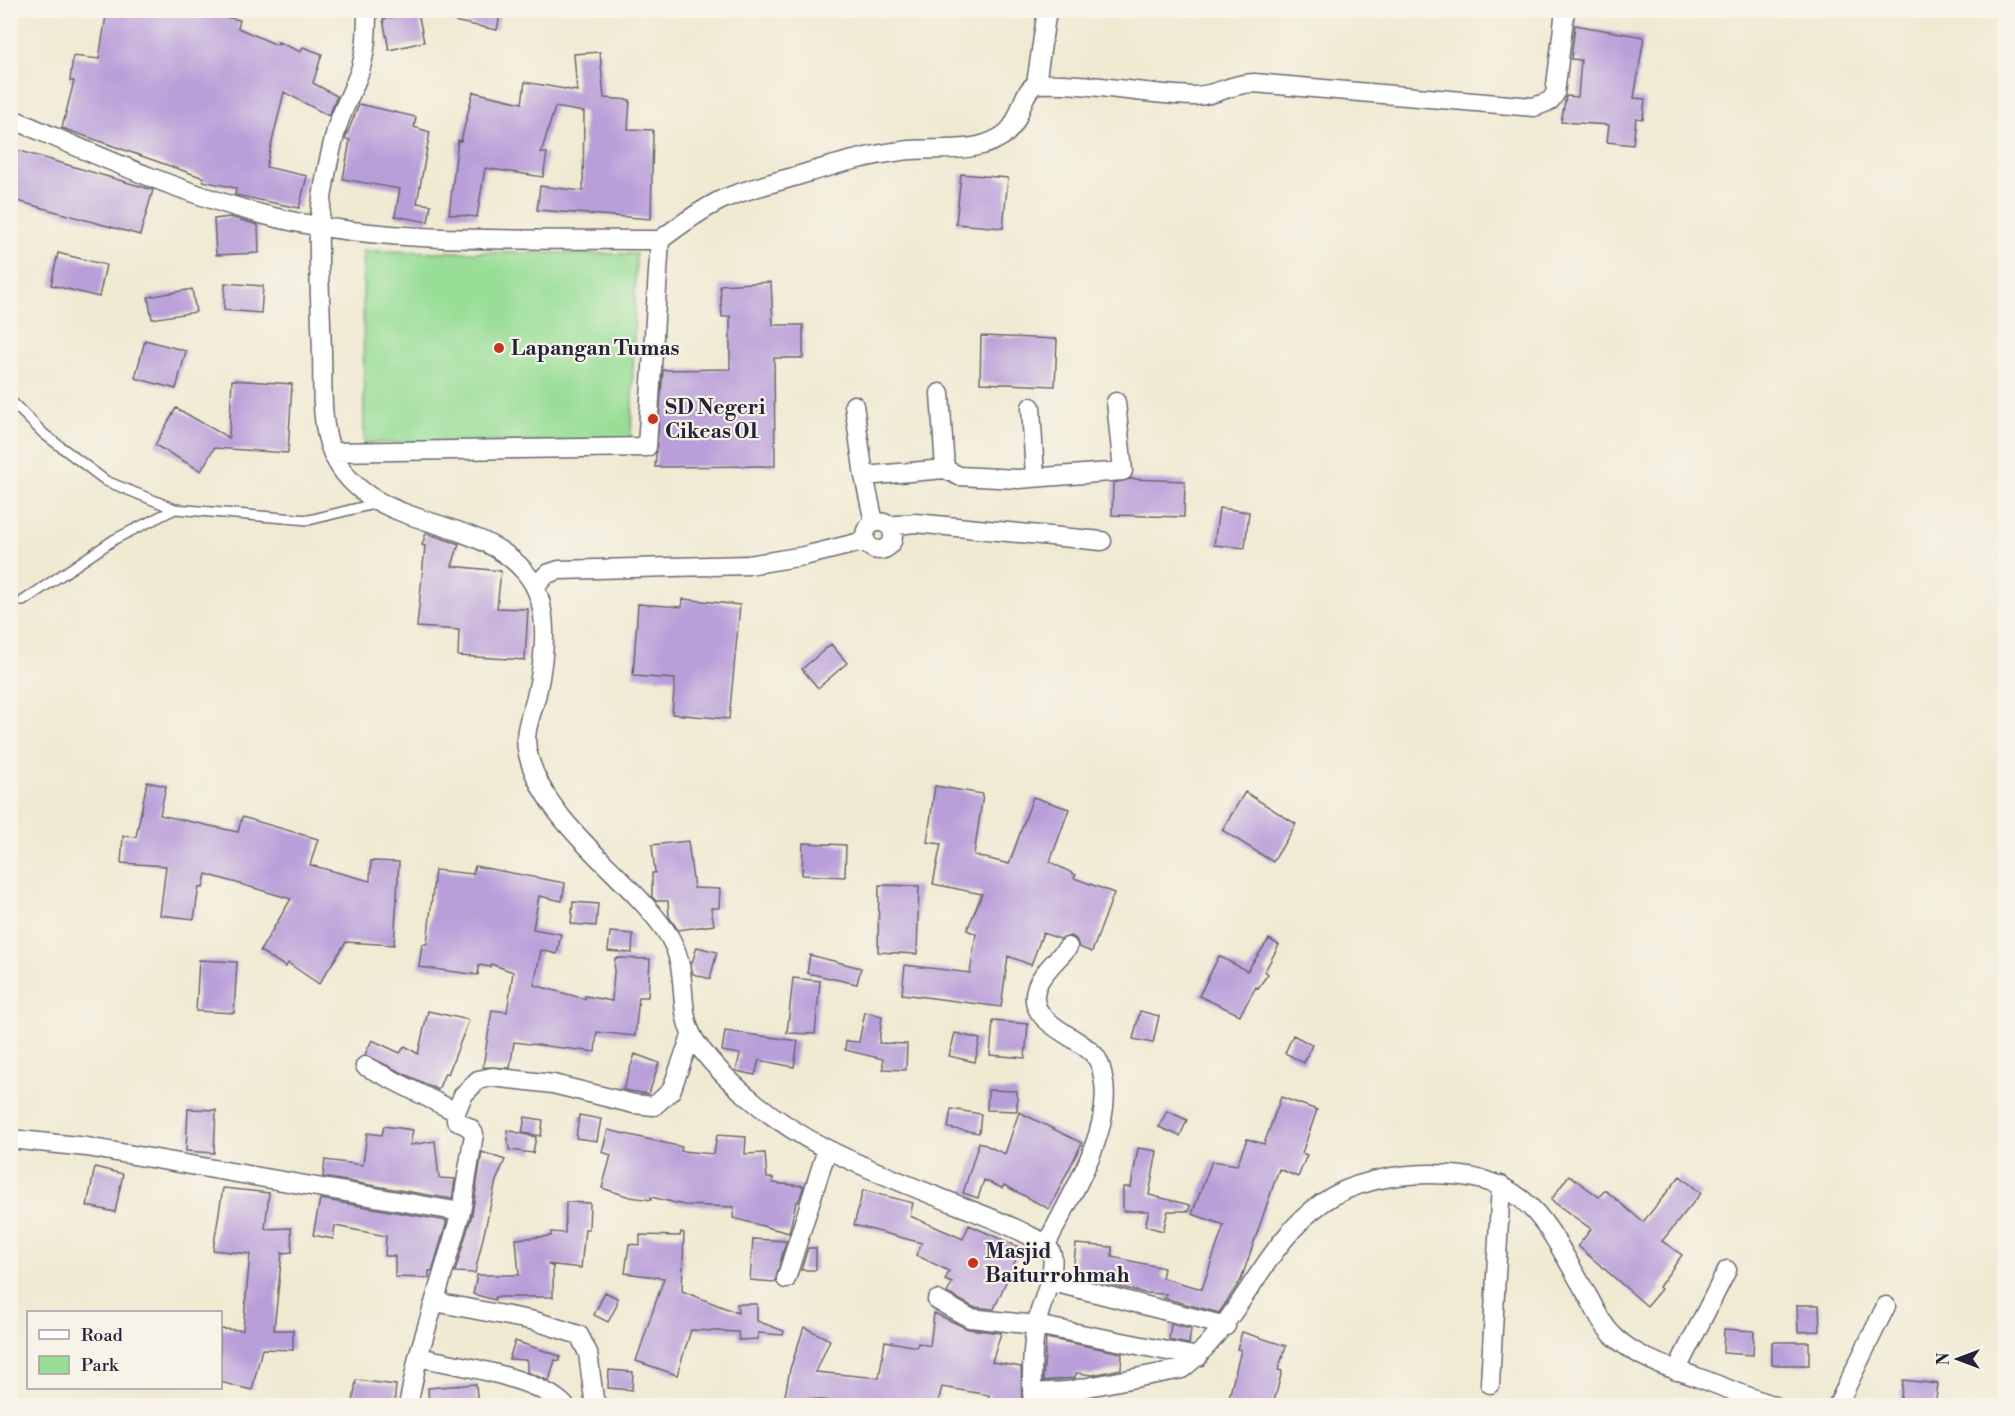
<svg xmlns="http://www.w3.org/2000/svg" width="2015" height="1416" viewBox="0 0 2015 1416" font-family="'Libre Bodoni',serif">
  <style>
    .green { fill: #99de97; stroke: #5e8069; stroke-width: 1.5 }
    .building { fill: #b99fd9 }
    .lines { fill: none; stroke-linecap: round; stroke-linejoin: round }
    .service-casing { stroke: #6a6870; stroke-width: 12 }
    .minor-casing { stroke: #6a6870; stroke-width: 21 }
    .service { stroke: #fff; stroke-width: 9 }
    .minor { stroke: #fff; stroke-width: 18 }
    .poi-dot { fill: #c8321e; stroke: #f7f3e8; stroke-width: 2 }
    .labels { text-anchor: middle; stroke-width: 4.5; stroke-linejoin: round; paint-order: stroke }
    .poi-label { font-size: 21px; font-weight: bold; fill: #22223b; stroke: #f7f3e8; text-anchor: start }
  </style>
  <rect width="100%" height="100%" fill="#f7f3e8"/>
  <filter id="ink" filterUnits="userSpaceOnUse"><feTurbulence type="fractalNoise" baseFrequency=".0167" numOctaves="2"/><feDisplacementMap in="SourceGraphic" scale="12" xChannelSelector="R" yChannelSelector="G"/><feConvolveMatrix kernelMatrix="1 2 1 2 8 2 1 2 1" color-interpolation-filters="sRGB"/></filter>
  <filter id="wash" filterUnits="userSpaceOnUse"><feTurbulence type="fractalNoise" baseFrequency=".008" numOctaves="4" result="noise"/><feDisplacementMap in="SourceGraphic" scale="24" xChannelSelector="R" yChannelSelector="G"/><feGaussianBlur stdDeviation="1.35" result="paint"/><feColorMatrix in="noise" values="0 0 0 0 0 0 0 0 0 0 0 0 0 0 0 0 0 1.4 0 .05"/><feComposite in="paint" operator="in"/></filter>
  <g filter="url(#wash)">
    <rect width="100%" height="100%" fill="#f0ead3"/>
    <!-- green -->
    <path class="green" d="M363,251L636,254L631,441L364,443Z"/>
    <g id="blocks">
      <!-- building -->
      <path class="building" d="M107,10L147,14L148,10H187L240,20L238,28L277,45L278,42L301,52L303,47L322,54L313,83L337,96L329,116L284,92L266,167L307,176L299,208L235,195L236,188L203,181L204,178L62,128L74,81H70L73,56L99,59Z
        M440,10H501L497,30L439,18Z
        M418,12L424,42L389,50L383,19Z
        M1575,25L1644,37L1634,98L1645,99L1643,119L1636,118L1633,145L1607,142L1609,125L1561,122L1566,96L1578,97L1581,60L1571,59Z
        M600,52L604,98L630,100L628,129L653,130L651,219L537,210L540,186L583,191L584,112L555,107L541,153H547L543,177L485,168L477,217L449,214L458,140L461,141L473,92L522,103L525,82L577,91L574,54Z
        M359,104L416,117L414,127L430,132L417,203L431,205L428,222L395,216L400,189L343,179L350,140L345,139Z
        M10,148L153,190L140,235L10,199Z
        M961,174L1008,178L1003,228L956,224Z
        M230,217L258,225L259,253L216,255L214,219Z
        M58,253L106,265L99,297L51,285Z
        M771,282L773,325H803V358H774L775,466L655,467L663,370L730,369V316L722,317L720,285Z
        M225,283L263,286L261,313L224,310Z
        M192,289L196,312L152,319L148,297Z
        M981,336L1057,339L1055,386L980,383Z
        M145,340L186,351L176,389L135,378Z
        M232,380L292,384L288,453L214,448L201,471L155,445L176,408L229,438Z
        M1130,479L1185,481L1184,517L1112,515L1113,483Z
        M1219,508L1249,512L1245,548L1214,545Z
        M426,533L459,544L452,566L501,571L497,608L528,609L525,660L458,656L459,630L417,627L425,546L422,545Z
        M683,599L740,605L729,719L672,714L675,679L633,676L638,604L682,607Z
        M831,644L847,663L818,688L802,669Z
        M147,782L166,786L160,815L238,832L242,817L318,839L310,865L370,881L371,861L399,862L394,945L346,942L319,984L288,963L286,967L260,951L291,899L206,874L203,888L199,887L194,919L160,915L166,866L121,863L123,836L136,837Z
        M935,786L983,794L974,855L1009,864L1033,797L1069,809L1050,862L1076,875L1074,878L1114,893L1092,952L1079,947L1076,939L1071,936L1060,939L1043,933L1031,965L1008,956L1001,1007L902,994L905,965L970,973L976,934L967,930L982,894L933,884L941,844L927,842Z
        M1245,792L1296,824L1273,862L1222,830Z
        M688,841L694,888L720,889L719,908H711L714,925L678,930L669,917L668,901H656L652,897V873H655L652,845Z
        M803,843L846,845L845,877L802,875Z
        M475,866L565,883L562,901L539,896L533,929L561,934L557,954L541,950L534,985L585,999V996L612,1001L615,958L650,959L648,997H639L635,1036L597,1032L595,1052L514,1042L510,1068L483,1067L492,1010L507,1012L513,972L491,964L490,967L479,965L478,975L419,967L422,944H427L435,870L473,874Z
        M879,885L919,886L917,954L878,952Z
        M573,902L598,904L596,926L571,924Z
        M610,932L633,934L632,953L608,951Z
        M1269,939L1279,945L1265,971L1268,974L1258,988L1256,987L1240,1015L1199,996L1219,956L1247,971Z
        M697,947L717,952L710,979L693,974L691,966Z
        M810,955L861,968L857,984L807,973Z
        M199,960L237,962L234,1013L196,1011Z
        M793,978L820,981L815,1034L787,1033Z
        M428,1011L469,1020L448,1074L445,1073L438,1090L365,1055L372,1040L400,1053L405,1046L418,1054Z
        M1140,1011L1159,1016L1153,1043L1133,1039Z
        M865,1012L882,1016L879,1043L907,1044L906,1070L883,1069V1059L845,1050L846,1041L859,1042Z
        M993,1021L1028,1024L1025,1058L990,1055Z
        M725,1031L798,1041L794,1067L759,1060L755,1075L736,1071L740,1054L722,1051Z
        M955,1033L980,1039L975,1062L949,1056Z
        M1293,1035L1312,1045L1304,1063L1285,1053Z
        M635,1054L659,1063L649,1094L623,1090Z
        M988,1090L1017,1091V1111L987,1110Z
        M1281,1097L1317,1110L1302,1153L1307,1155L1298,1177L1279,1169L1241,1280L1219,1313L1164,1298L1166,1294L1145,1293L1112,1285L1114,1275L1073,1271L1076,1244L1112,1247V1257L1164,1268L1162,1278L1202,1289L1224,1225L1192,1214L1212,1161L1237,1165L1247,1139L1264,1144Z
        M188,1109L216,1110L214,1153L186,1151Z
        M951,1109L981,1114L979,1133L948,1128Z
        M1167,1111L1187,1120L1180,1136L1159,1127Z
        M1019,1112L1082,1143L1049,1209L1004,1185L1002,1188L984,1180L978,1198L963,1193L979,1142L1005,1154Z
        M579,1115L601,1119L597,1141L576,1138Z
        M525,1117L543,1120L541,1136L522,1133Z
        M384,1126L413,1130L410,1145L435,1141L439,1178L455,1179L452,1199L323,1177L325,1160L363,1165L367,1133L382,1135Z
        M507,1130L536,1137L533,1153L509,1150Z
        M608,1130L682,1147L681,1151L714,1154L717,1135L746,1137L745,1154L765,1153L767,1178H773V1183L804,1186L798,1202H796L789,1233L733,1218L734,1207L684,1205L651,1197V1200L630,1197L602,1188L611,1155L602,1152Z
        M1138,1148L1157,1151L1149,1195L1190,1205L1189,1211H1168L1163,1231L1145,1226L1149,1211H1123V1187H1131Z
        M482,1152L505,1160L496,1181L475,1273L455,1272L472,1214Z
        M95,1167L123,1174L115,1212L87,1206Z
        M1569,1175L1599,1197L1605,1190L1643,1222L1680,1176L1701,1193L1662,1241L1682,1255L1659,1287L1661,1289L1647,1306L1578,1246L1591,1229L1551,1200Z
        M223,1188L269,1193L265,1229L291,1228L292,1252L282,1253L274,1330H293V1350L262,1349L252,1390L220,1382V1329L243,1330L250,1254L213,1250Z
        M863,1190L913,1203L910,1216L963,1239L969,1225L1021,1248L994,1309L973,1307L947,1293L952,1283L945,1280L949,1271L916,1255L922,1243L854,1225Z
        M320,1199L447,1221L432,1271H429V1278L395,1277V1256H385L386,1236L335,1226L333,1239L313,1235Z
        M566,1202L590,1203L589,1229H585L581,1268L547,1264L553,1267V1297H495V1300L473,1294L477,1275H519L516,1239L551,1236V1232L565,1233Z
        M681,1232L684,1233L682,1291L738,1313L737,1304H757V1321L784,1331L783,1335L758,1333V1339L739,1340L738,1332L691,1330L677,1375L636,1361L664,1278L625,1273L629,1244L640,1245V1235L680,1236Z
        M753,1239L786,1241L775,1282L750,1280Z
        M808,1248H816V1270H801Z
        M605,1292L617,1298V1305L608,1322L594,1315Z
        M1797,1305H1819L1820,1331L1798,1332Z
        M934,1313L968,1329L1001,1333L992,1362L1021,1367L1022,1405L988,1400L989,1395L942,1387L937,1406H877L804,1398L803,1406H783L790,1369L804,1327L830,1340L816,1372L879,1378L885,1341L917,1347L918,1343L930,1346Z
        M1171,1324L1191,1329L1189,1344L1169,1340Z
        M1724,1329L1754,1331L1753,1355L1723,1353Z
        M1242,1332L1286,1346L1278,1370L1282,1371L1273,1406H1227L1241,1350L1237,1349Z
        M1046,1338L1122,1353L1121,1369L1093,1375L1076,1373L1075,1378L1043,1381Z
        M515,1341L560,1356L559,1361L555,1360L549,1381L527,1372V1360L509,1359Z
        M1772,1342H1809V1365H1772Z
        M609,1370L633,1372L632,1390L608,1388Z
        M356,1380L396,1385L394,1406L353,1403Z
        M1903,1380L1938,1384L1935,1406H1900Z
        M476,1384L478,1406H429L428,1388Z"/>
    </g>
  </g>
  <g filter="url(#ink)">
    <use href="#blocks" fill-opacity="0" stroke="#6a6870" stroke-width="1.5"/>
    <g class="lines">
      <!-- service casing -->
      <g class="service-casing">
        <path id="service" d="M10,400L44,434L106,481L175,509L309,520L378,503
          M23,601L115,539L175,509"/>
      </g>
      <!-- minor casing -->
      <g class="minor-casing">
        <path id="minor" d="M367,10C367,35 366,58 356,81C350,97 340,114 336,131C328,161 321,197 319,228C318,270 321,313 322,354C323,385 320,423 332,452C366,532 475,512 525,572C552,602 545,656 537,693C532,715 522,731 528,754C545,824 624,872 665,930C695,972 671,1011 700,1048C731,1088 780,1125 825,1148C868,1170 913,1187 958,1205C983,1215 1009,1224 1032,1237C1039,1240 1050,1246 1052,1255C1056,1274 1040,1305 1036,1325C1032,1351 1031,1379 1033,1406
          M1036,84L1047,10
          M10,118C92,153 175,191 261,214C384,247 533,238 660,240
          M940,393L945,469
          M854,405L864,476
          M1031,407L1035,477
          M332,452L647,447L660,240C680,225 699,211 721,200C742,191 764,185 786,179C824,168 861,156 901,151C933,146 970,155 999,138C1024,125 1017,96 1036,84C1089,82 1140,94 1192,96C1215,97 1231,83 1254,83L1534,107L1550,101L1555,94L1565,10
          M865 536a14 14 0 1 1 28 0a14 14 0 1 1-28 0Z
          M874,522L864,476L945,469L959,476L1018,479L1123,471L1116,402
          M889,526L915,523L1102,541
          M536,586L547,574L559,570L748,565L804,556L865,541
          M365,1066L456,1112
          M10,1139L87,1147L461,1212L418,1357L408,1406
          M461,1212L474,1134L470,1128L456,1120V1112L463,1095L478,1080L492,1077L553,1084L634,1104L654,1106L671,1091L691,1036
          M1046,1245C1068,1200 1111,1135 1104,1083C1103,1075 1101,1064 1096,1057C1078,1034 1023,1023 1037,986C1042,973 1059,958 1068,947
          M786,1279L827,1149
          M1049,1281L1226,1326
          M937,1300L970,1318L1036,1325L1198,1357
          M435,1302L535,1321L579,1335L588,1353L594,1399L598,1406
          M418,1357C456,1365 539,1377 565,1406
          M1676,1371L1727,1270
          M1490,1384L1501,1185
          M1032,1393L1067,1391L1182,1369C1241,1323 1264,1243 1322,1203C1351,1182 1395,1174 1430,1174C1532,1174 1544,1222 1589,1298C1597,1313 1604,1328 1617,1339C1639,1358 1667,1367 1694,1376C1721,1386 1748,1397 1775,1406
          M1837,1406L1886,1306"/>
      </g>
      <!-- service -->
      <use href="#service" class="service"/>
      <!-- minor -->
      <use href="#minor" class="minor"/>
    </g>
  </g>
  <!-- markers -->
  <g class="poi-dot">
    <circle cx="499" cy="348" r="6"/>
    <circle cx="653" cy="419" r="6"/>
    <circle cx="973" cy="1263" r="6"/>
  </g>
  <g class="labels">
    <!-- poi labels -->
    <g class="poi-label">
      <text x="511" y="355">Lapangan Tumas</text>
      <text x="665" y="414">SD Negeri<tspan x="665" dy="24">Cikeas 01</tspan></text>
      <text x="985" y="1258">Masjid<tspan x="985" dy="24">Baiturrohmah</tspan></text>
    </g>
  </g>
  <!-- margin -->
  <rect width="2015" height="1416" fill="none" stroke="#f7f3e8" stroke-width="36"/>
  <!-- legend -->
  <rect x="27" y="1311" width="195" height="78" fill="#f7f3e8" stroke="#a29fa3" stroke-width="1.5"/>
  <rect x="39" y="1330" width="30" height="9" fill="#ffffff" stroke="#a29fa3" stroke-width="1.5"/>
  <text x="81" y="1341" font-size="18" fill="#22223b">Road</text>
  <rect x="39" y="1356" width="30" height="18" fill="#99de97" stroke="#a29fa3" stroke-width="1.5"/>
  <text x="81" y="1371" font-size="18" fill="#22223b">Park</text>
  <!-- north arrow -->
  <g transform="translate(1958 1359) rotate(270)" stroke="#f7f3e8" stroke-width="4.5" paint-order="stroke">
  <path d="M0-4.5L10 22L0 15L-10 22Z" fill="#22223b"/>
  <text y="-9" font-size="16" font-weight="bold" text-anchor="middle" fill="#22223b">N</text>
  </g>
</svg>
